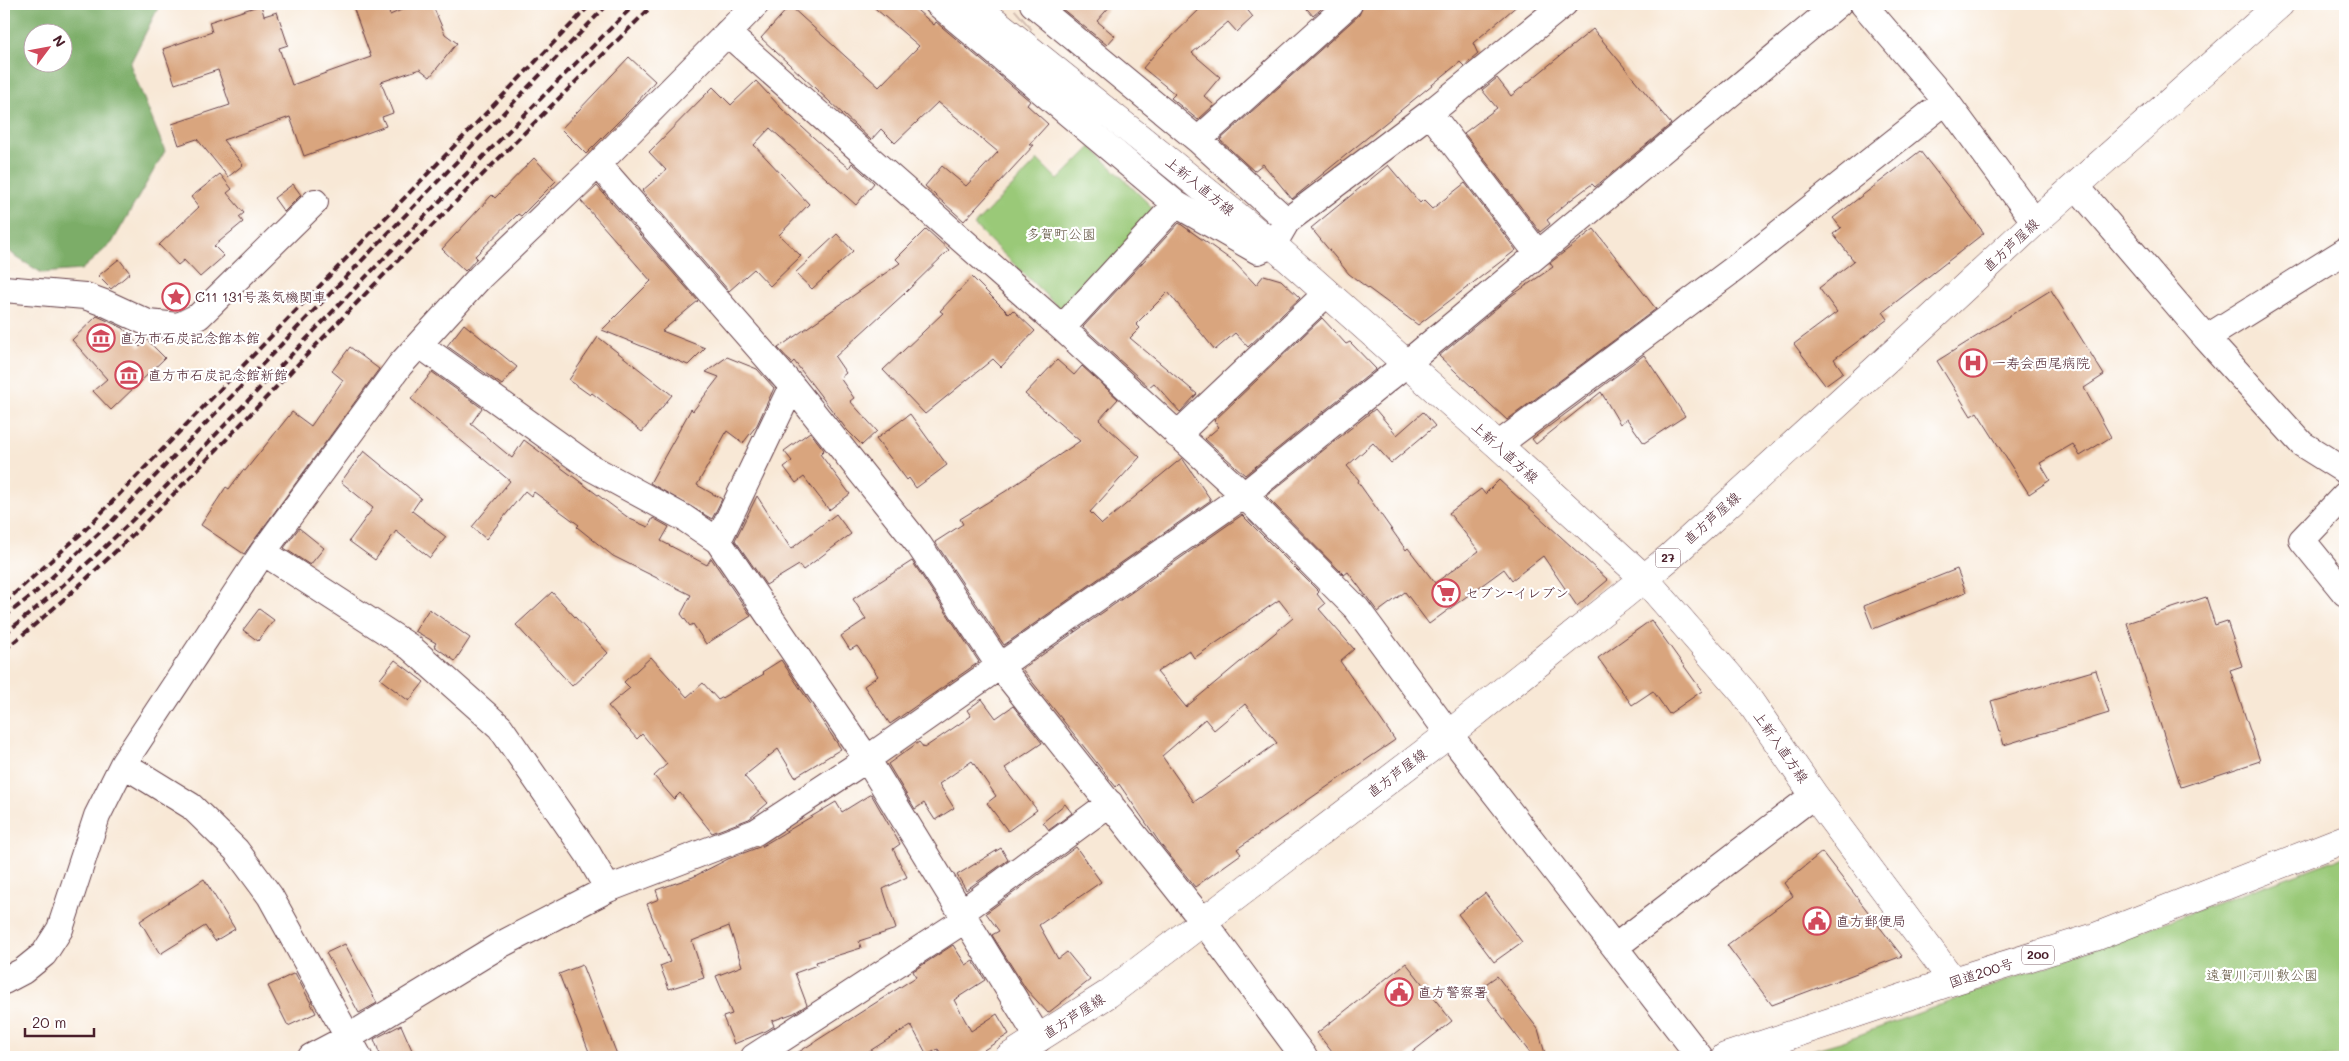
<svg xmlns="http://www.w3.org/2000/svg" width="2349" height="1061" viewBox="0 0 2349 1061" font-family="Mali,'Klee One',sans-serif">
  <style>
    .green { fill: #9ac978; stroke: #727452 }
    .forest { fill: #7bad68; stroke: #62664a; fill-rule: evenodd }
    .building { fill: #d9a57e; fill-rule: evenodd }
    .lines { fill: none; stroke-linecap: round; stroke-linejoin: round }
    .minor-tunnel { stroke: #d5c0b4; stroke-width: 26; stroke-dasharray: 26 13; stroke-linecap: butt }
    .minor-casing { stroke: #643d45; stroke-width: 28 }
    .major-casing { stroke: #643d45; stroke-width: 29 }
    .highway-casing { stroke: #643d45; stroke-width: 29 }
    .minor { stroke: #fff; stroke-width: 26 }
    .major { stroke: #fff; stroke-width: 28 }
    .highway { stroke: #fff; stroke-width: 28 }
    .rail { stroke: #4a1f2b; stroke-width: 4; stroke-dasharray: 8 4; stroke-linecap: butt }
    .labels { text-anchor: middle; stroke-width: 4.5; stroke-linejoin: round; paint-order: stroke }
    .shield { fill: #fff; stroke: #80626b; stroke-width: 1 }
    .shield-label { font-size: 12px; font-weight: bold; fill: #4a1f2b }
    .street-label { font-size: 14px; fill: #4a1f2b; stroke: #fff }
    .park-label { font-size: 14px; fill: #665a46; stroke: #fff }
    .poi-label { font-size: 14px; fill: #4a1f2b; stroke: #fff; text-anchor: start }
  </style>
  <rect width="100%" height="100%" fill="#fff"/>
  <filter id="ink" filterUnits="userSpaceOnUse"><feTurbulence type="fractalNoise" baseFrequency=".02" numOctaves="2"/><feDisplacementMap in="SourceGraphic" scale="10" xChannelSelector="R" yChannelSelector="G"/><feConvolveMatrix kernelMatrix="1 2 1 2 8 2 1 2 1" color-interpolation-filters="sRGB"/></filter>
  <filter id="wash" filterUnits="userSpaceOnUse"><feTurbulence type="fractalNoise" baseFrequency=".0096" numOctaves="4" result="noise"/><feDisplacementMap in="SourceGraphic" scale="20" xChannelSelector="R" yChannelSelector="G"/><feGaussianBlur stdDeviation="1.12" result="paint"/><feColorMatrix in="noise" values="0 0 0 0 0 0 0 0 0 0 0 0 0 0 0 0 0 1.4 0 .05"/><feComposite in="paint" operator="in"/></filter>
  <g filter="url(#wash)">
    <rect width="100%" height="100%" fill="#f8e8d6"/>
    <!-- green -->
    <path class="green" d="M1091,147L1158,213L1062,311L974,225L1038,160L1058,180Z
      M2345,856V1057H1788L1840,1042Z"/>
    <!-- forest -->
    <path class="forest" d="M4,4H160L130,64L165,151L112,243L81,270L42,273L16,257L4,246ZM32,32H62V62H32Z"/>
    <g id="blocks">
      <!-- building -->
      <path class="building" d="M352,4H386L390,15L415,4H432L445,34L457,43L430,77L420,69L381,82L393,113L382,117L386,126L304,156L290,117L223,140L243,165L228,177L197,139L179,145L172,124L230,105L218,70L175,84L163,49L212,32L209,22L261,5L264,16L277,12L288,45L279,48L292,85L371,57Z
        M870,4H910L934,25L936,22L1030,101L1027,105L1048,124L1029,145H1034L964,221L925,186L942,166L966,186L998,152L938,102L895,143L881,129L871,140L761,38L790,6L879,87L919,46Z
        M1056,4H1112L1097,21L1115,36L1107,45Z
        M1205,4H1249L1245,7L1253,17L1237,32L1228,22L1192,53L1220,77L1204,96L1214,105L1198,120L1171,98L1175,94L1143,68L1159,49Z
        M1303,4H1327L1313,16Z
        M1364,4H1519L1473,43L1478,54L1464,66L1460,62L1292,199L1263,164L1254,171L1220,140L1359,15Z
        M1593,29L1671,124L1595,187L1592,184L1568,202L1547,220L1550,224L1540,232L1464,133L1497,108L1482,90L1497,78L1511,96Z
        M629,57L655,81L633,107L586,154L561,129Z
        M756,81L782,109L834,156L849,168L852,163L874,183L856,205L770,128L754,145L809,204L779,235L801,256L770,286L754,269L729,291L642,191L666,170L649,152L713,87L731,105Z
        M1920,151L1984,233L1883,312L1888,319L1834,359L1843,372L1825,385L1794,344L1837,312L1819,288L1854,261L1833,234L1841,228L1833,218Z
        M534,158L556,181L521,216L518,214L475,256L477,258L465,271L442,249L492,195L495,198Z
        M1388,165L1420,203L1423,200L1432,209L1465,183L1516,250L1418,325L1349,274L1311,228Z
        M220,174L232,189L227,193L244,213L239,217L243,222L214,246L224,256L200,277L184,260L178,265L159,245L199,207L191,197Z
        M293,184L301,195L284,212L274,198Z
        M597,186L698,301L662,331L705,348L688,365L602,330L651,281L581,201Z
        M1179,223L1234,262L1256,285L1264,275L1281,280L1300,298L1248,347L1235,333L1215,350L1168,292L1136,324L1140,328L1130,338L1197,394L1180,412L1154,383L1149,387L1083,327Z
        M926,229L949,250L905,293L835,357L846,373L840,378L854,398L850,401L877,431L862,445L847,430L794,361L792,363L778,348L900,263L896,259Z
        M1594,229L1656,309L1507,420L1439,356L1511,296L1553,267L1550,263Z
        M837,234L853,251L812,289L795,273Z
        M119,259L130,273L111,289L98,276Z
        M972,277L1009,314L1013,310L1035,331L1001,367L993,359L925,414L883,370L943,313L940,311Z
        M2051,290L2104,375L2084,388L2111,437L2080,456L2073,444L2040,463L2050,480L2029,494L1977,412L1971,416L1937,361Z
        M97,316L123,328L140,347L147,340L165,358L111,410L93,391L107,379L72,340Z
        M1322,318L1346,344L1350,342L1376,369L1245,475L1205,439L1219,427L1214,421Z
        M464,324L517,367L502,385L447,346Z
        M598,337L672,395L642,432L592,393L590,395L569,380Z
        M350,347L379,369L244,554L201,525L226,487L229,489L243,470L245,471L292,412L311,426L343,380L332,371Z
        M1644,355L1685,416L1644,443L1627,419L1620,424L1601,392L1536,444L1532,439Z
        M727,357L757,369L774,388L757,425L743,443L727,431L697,485L722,499L712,519L650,483L691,409L693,411L719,377L706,372Z
        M1057,360L1074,375L1082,366L1118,399L1099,420L1140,457L1090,512L1102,524L1182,458L1211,500L1004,645L935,542L963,524L960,519L1006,491L1080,441L1025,394Z
        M432,372L482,408L471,424L512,458L524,440L630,519L648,527L653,518L669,527L661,541L707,565L711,558L751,616L706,644L693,624L690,626L681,614L691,595L613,556L577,527L579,525L534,492L531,496L525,491L486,539L472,527L510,481L411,399Z
        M1375,409L1397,435L1423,412L1435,426L1391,463L1373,443L1347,466L1359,480L1358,482L1406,550L1408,548L1435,583L1479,551L1449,513L1481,489L1485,494L1499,480L1608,580L1577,606L1543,556L1512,580L1504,569L1429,624L1405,592L1378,612L1348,572L1344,575L1266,496Z
        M910,414L947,465L916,488L909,478L907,480L876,439Z
        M810,432L824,450L820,454L850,494L829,510L804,477L796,483L784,467L792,461L784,451Z
        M364,451L421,498L412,511L446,537L430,558L396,531L375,560L349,541L373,508L341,482Z
        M757,496L791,549L836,514L851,534L803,570L799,565L766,585L735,540Z
        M1242,515L1319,592L1317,594L1325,604L1319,609L1354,649L1340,661L1395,740L1237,849L1241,854L1195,887L1162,846L1119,784L1116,787L1022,669ZM1279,600L1293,618L1186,707L1157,672L1189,650L1194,658ZM1245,704L1277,743L1194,802L1162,756L1205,719L1214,730Z
        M299,528L324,548L310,565L284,548Z
        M912,561L979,662L890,724L864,686L878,676L857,646L850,650L841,636L866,619L853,599Z
        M1957,569L1966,592L1873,629L1864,606Z
        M552,592L608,653L572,686L516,625Z
        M2206,597L2215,625L2227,621L2242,666L2230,670L2260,761L2181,787L2127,623Z
        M259,609L274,620L258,641L243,630Z
        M429,609L470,638L455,661L434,646L436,643L415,631Z
        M1651,620L1702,691L1669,714L1653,691L1632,705L1598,658Z
        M651,657L687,697L703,683L718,700L764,674L762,672L781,660L841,749L795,777L778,749L744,776L768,803L749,819L712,833L680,793L674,799L654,776L667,764L642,734L637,739L608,706L630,688L624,682Z
        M395,660L424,682L409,701L380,679Z
        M2096,670L2109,713L2004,745L1991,701Z
        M982,699L996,718L1013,706L1042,743L1005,768L1037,810L1008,831L987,803L996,796L972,761L939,784L954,808L935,820L924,803L915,809L888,764L919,742L924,748L971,716L967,710Z
        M871,794L900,844L893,849L907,877L883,889L896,929L859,941L861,948L816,962L817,965L795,973L807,1005L794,1013L772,1021L774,1026L766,1031L734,1044L723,1017L732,1014L716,976L742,966L729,926L692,941L704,978L669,989L660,966L670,962L647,904L659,899L656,890L693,877L728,859L762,846L836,802L842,812Z
        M1065,804L1072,813L1049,830L1043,822Z
        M1076,847L1101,882L1039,925L1058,959L1067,952L1090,980L1048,1013L1026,989L992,935L999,931L986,913Z
        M1001,848L1008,860L966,890L957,875Z
        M1822,852L1902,956L1772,1005L1727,945L1793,896L1784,883Z
        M204,879L235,929L215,941L205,926L160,954L140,921Z
        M1485,893L1522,942L1494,962L1458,914Z
        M345,944L377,1003L359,1013L326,953Z
        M953,945L966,965L973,961L985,980L954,1000L971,1031L997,1014L1009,1034L973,1057H943L938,1049L927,1055L911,1025L860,1057H791L916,977L913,971Z
        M1406,963L1452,1021L1406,1057H1336L1317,1033Z
        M582,965L618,1057H591L559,974Z
        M295,973L316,1013L288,1026L268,986Z
        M1497,976L1538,1029L1546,1057H1533L1480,988Z
        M401,1025L415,1057H381L374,1039Z"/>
    </g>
  </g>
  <g filter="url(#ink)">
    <use href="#blocks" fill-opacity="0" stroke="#643d45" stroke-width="1"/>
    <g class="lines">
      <!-- minor-tunnel -->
      <path class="minor-tunnel" d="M993,46L1024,19"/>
      <!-- minor casing -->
      <g class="minor-casing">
        <path id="minor" d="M938,4L1176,204L1258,251L1273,245L1287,221L1430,113L1564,4
          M1033,4L1198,140L1287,221
          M1863,4L1946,101L2035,222
          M727,33L1062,328L1244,495L1357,609L1449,734L1700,1057
          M1430,113L1538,254
          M1198,140L1349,4
          M598,164L792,386L919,545L999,665L1202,920L1304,1057
          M2076,186L2206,338L2302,444L2345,471
          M4,289L85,296L107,304L148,323L179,326L199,316L315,202
          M1062,328L1176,204
          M2206,338L2345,251
          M420,345L590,467L684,518L718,541L867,759L1039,1039
          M1177,435L1327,293
          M1498,445L1734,269L1946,101
          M2345,495L2302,540L2345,593
          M718,541L792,386
          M263,552L410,647L500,727L588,854L608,889
          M123,764L191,806L236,850L270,896L359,1057
          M962,912L1110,803
          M1615,947L1814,795
          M4,981L23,971L44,954L60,929L97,816L123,764L263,552L400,365L481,276L598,164L756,4
          M311,1057L349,1037L502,944L608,889L756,832L867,759L1244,495L1406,364L1838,4
          M754,1057L966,919"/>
      </g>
      <!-- major casing -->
      <g class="major-casing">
        <path id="major" d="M973,4L1273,245L1498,445L1644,578L1744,693L1814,795L1953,981
          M1009,1057L1108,994L1449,734L1625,594L1670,557L1920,329L2035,222L2280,4"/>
      </g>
      <!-- highway casing -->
      <g class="highway-casing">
        <path id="highway" d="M1725,1057L1953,981L2095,937L2345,839"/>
      </g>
      <!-- minor -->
      <use href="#minor" class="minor"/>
      <!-- major -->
      <use href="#major" class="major"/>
      <!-- highway -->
      <use href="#highway" class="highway"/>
      <!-- rail -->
      <path class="rail" d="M4,603L84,531L591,4
        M4,617L36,592L113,520L608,4
        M4,634C111,551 202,448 296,350C407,233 521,118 635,4
        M4,650C120,557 220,445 323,338C431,225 543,114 654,4"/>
    </g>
  </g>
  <!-- icons -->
  <defs>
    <g id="sight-ring" transform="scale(1.4375)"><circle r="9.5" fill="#fff" stroke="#d1495b" stroke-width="1.5"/><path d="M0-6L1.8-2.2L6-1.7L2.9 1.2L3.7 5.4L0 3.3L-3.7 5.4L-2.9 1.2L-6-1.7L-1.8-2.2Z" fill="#d1495b"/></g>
    <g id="museum-ring" transform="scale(1.4375)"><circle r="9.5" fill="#fff" stroke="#d1495b" stroke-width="1.5"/><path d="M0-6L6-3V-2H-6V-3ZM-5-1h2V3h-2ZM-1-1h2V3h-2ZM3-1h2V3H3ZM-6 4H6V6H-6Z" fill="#d1495b"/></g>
    <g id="hospital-ring" transform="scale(1.4375)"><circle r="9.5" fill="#fff" stroke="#d1495b" stroke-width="1.5"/><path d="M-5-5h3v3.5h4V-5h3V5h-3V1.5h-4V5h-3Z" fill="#d1495b"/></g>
    <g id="supermarket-ring" transform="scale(1.4375)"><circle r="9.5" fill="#fff" stroke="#d1495b" stroke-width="1.5"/><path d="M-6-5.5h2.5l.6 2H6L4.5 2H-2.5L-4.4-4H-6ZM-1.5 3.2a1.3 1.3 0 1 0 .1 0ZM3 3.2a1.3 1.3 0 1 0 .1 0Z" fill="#d1495b"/></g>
    <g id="civic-ring" transform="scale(1.4375)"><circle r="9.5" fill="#fff" stroke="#d1495b" stroke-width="1.5"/><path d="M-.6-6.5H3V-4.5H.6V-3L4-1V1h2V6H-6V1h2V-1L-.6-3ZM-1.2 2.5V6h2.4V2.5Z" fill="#d1495b"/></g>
  </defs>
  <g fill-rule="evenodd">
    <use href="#sight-ring" x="176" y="297"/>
    <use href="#museum-ring" x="101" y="338"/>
    <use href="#hospital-ring" x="1973" y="363"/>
    <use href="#museum-ring" x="129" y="375"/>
    <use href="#supermarket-ring" x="1446" y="593"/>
    <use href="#civic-ring" x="1817" y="921"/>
    <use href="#civic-ring" x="1399" y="992"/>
  </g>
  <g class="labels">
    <!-- shield labels -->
    <g class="shield">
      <rect x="1655.5" y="548.5" width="25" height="19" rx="4"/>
      <rect x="2022" y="945.5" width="32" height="19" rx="4"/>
    </g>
    <g class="shield-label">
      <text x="1668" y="562">27</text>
      <text x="2038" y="959">200</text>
    </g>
    <!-- street labels -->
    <g class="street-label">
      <text transform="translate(1200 186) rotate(39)" y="5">上新入直方線</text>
      <text transform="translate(2011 245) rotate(-43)" y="5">直方芦屋線</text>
      <text transform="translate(1505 452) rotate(42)" y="5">上新入直方線</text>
      <text transform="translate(1712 518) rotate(-42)" y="5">直方芦屋線</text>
      <text transform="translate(1781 747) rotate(55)" y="5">上新入直方線</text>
      <text transform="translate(1397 773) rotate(-37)" y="5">直方芦屋線</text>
      <text transform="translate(1981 973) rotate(-18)" y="5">国道200号</text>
      <text transform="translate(1074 1016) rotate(-33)" y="5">直方芦屋線</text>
    </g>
    <!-- park labels -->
    <g class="park-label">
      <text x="1061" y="239">多賀町公園</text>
      <text x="2262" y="980">遠賀川河川敷公園</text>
    </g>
    <!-- poi labels -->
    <g class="poi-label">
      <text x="195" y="302">C11 131号蒸気機関車</text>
      <text x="120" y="343">直方市石炭記念館本館</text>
      <text x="1992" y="368">一寿会西尾病院</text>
      <text x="148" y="380">直方市石炭記念館新館</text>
      <text x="1465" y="598">セブン-イレブン</text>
      <text x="1836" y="926">直方郵便局</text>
      <text x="1418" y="997">直方警察署</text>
    </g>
  </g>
  <!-- margin -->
  <rect width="2349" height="1061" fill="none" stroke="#fff" stroke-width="20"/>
  <!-- north arrow -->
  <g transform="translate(48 48) rotate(58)"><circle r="24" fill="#ffffff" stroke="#b7a5aa"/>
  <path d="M0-4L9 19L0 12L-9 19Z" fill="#d1495b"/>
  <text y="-8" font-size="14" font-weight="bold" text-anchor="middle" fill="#4a1f2b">N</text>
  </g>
  <!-- scale -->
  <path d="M25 1028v8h69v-8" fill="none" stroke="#4a1f2b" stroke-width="2.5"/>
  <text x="32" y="1028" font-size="15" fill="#4a1f2b" stroke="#ffffff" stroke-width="4" paint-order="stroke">20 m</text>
</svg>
